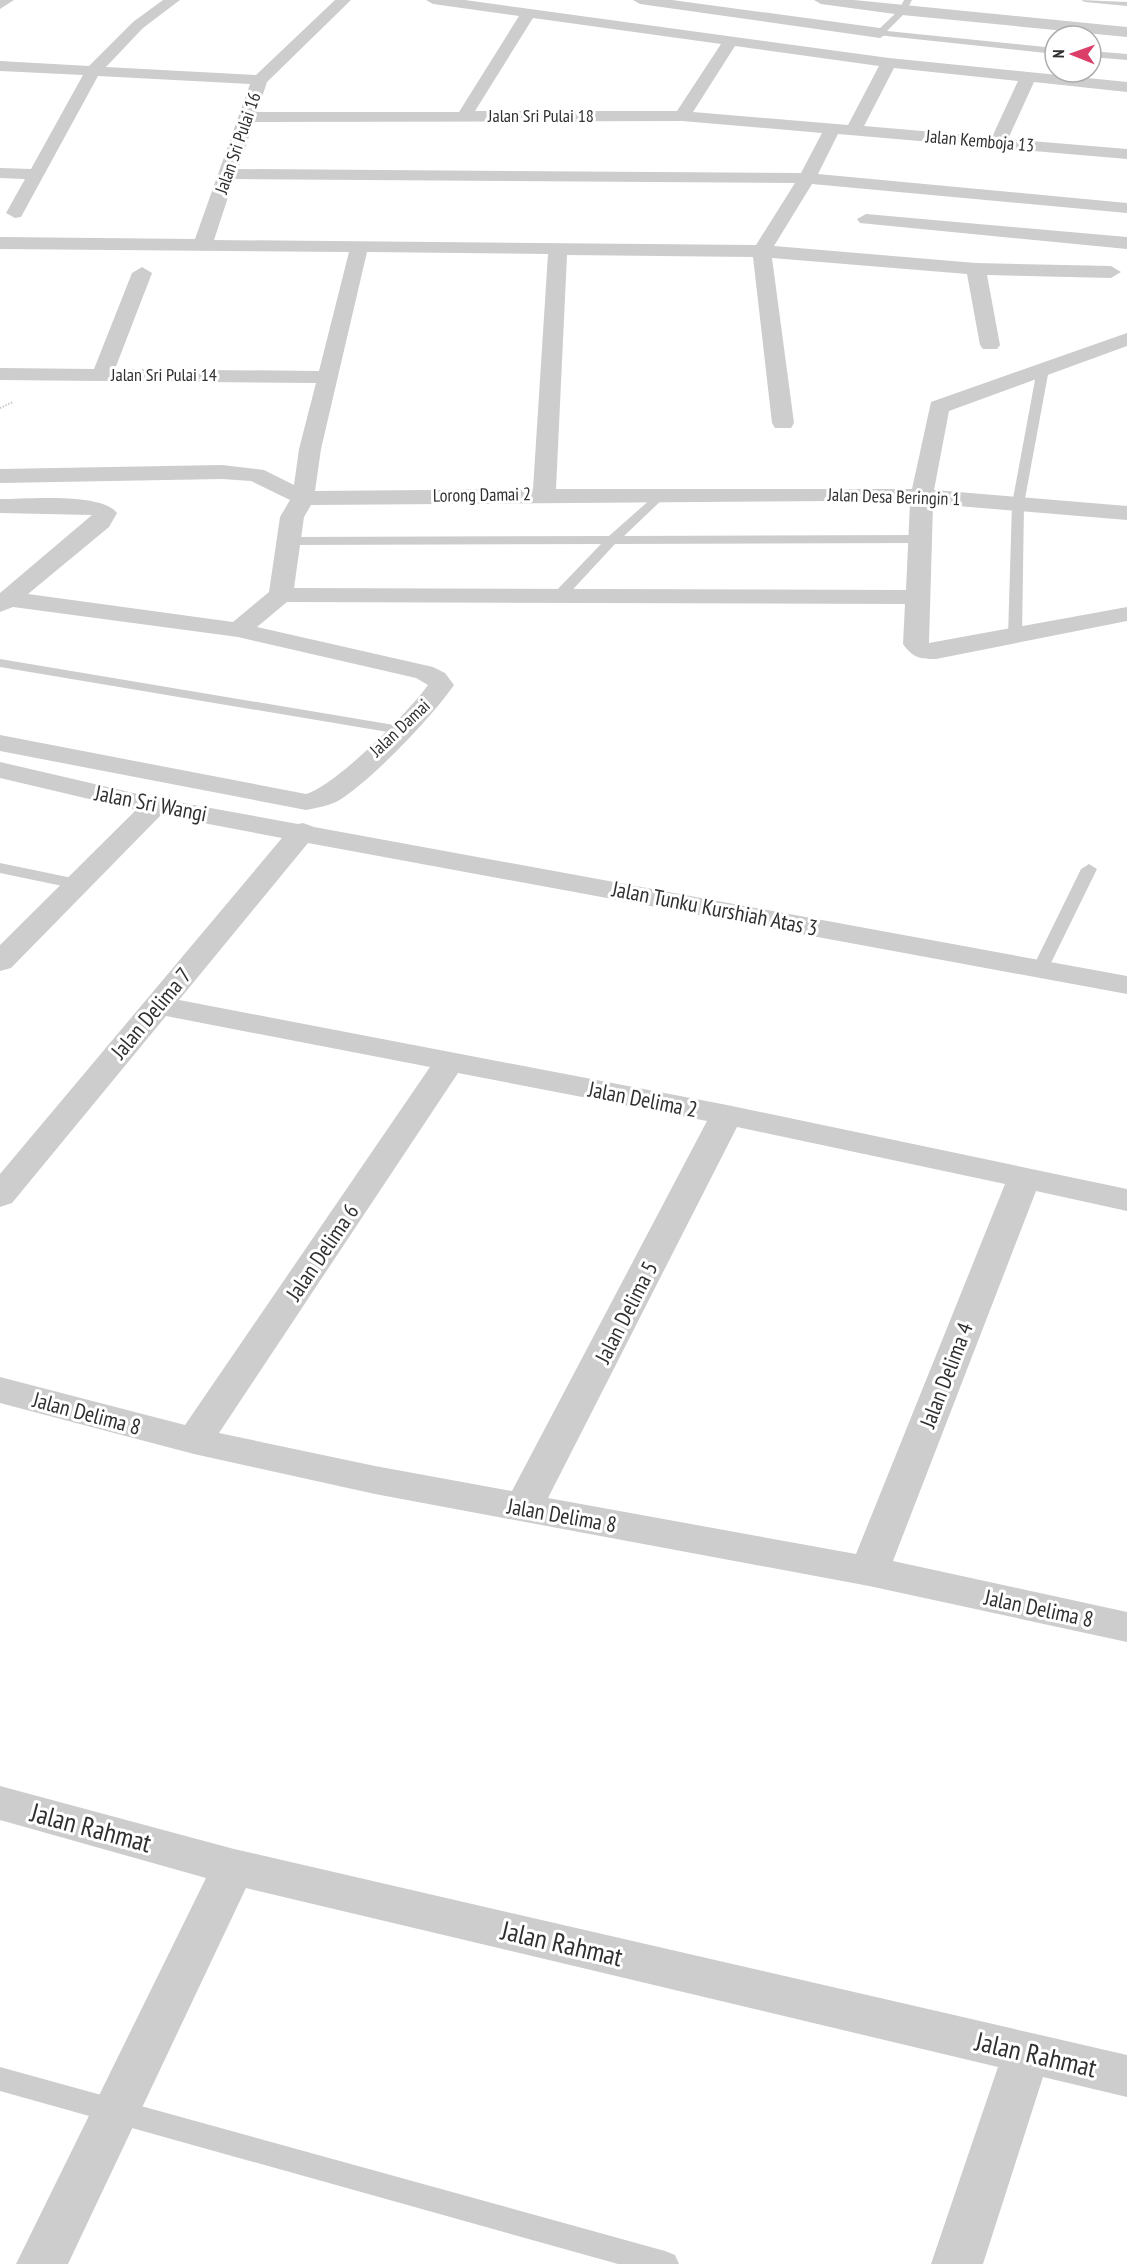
<svg xmlns="http://www.w3.org/2000/svg" width="1127" height="2264" viewBox="0 0 1127 2264" font-family="'PT Sans Narrow',sans-serif">
  <style>
    .lines { fill: none; stroke-linecap: round; stroke-linejoin: round }
    .path { stroke: #cacaca; stroke-width: 2; stroke-dasharray: 1.5 1.5; stroke-linecap: butt }
    .lane { fill: #cdcdcd; fill-rule: evenodd }
    .street { fill: #cdcdcd; fill-rule: evenodd }
    .labels { text-anchor: middle; stroke-width: 6; stroke-linejoin: round; paint-order: stroke }
    .far-street-label { font-size: 18px; fill: #303030; stroke: #fff }
    .street-label { font-size: 22px; fill: #303030; stroke: #fff }
    .near-street-label { font-size: 27px; fill: #303030; stroke: #fff }
  </style>
  <rect width="100%" height="100%" fill="#fff"/>
  <g class="lines">
    <!-- path -->
    <path class="path" d="M0,408L13,402"/>
    <!-- lane -->
    <path class="lane" d="M904,0H912L905,13L887,31L1055,48V54L877,35V31L899,10Z
      M1081,0L1127,2V6L1085,2Z
      M1091,51L1127,54V60L1091,57Z
      M1043,366L1049,369L1024,504L1022,637L1015,641L1008,637L1012,504L1037,369Z
      M661,490L665,491V497L624,536L920,535L926,539L920,543L615,544L564,599H554V593L601,544L290,545L284,541L290,537L609,536Z
      M0,659L400,726L407,730L400,734L0,667Z
      M0,863L77,879L85,884L77,889L0,873Z
      M1089,864L1097,869L1048,969L1040,974L1034,973L1032,969L1081,869Z
      M0,2067L665,2251L675,2255L679,2264H618L0,2091Z"/>
    <!-- street -->
    <path class="street" d="M0,0H14L0,9Z
      M163,0H180L143,28L106,67L256,75L335,0H351L267,82L257,112H459L519,16L433,4L426,0H465L889,58L1127,82V92L1034,82L1008,139L1127,149V159L838,134L818,174L1127,203V213L812,184L774,246L976,263L1111,266L1121,272L1111,278L987,275L1000,345L997,349H983L980,345L967,274L772,258L794,423L791,428H775L772,423L753,257L567,255L556,489H912L931,402L1127,333V346L949,411L934,490L1127,506V520L933,504L929,643L1127,607V621L936,659C920,659 913,658 903,644L905,604L287,602L257,627L433,667L445,673L454,685C431,718 372,780 338,801C328,806 316,808 306,810L0,751V735L306,794C335,786 410,711 428,685L416,678L238,637L13,607L0,612V593L92,515L0,513V499C26,499 102,492 117,513L109,527L28,594L233,622L269,592L280,517L290,500L251,481L222,479L0,483V469L222,465L264,470L294,485L299,449L316,383L0,380V368L94,369L132,273L142,267L152,273L115,369L319,371L349,252L0,249V237L195,239L250,84L98,76L21,217L15,218L6,213L25,179L0,178V168L31,169L83,75L0,71V61L89,66L133,22ZM533,18L721,44L677,111H475ZM735,46L879,66L848,125L693,112ZM894,68L1018,81L992,137L864,126ZM682,121L822,133L801,173L238,169L254,122ZM234,179L795,183L756,245L214,240ZM367,252L548,254L533,489L315,491L321,449ZM837,501L910,503L906,590L294,588L304,517L311,505Z
      M633,0H672L880,28L888,33L880,38L640,4Z
      M814,0H854L1127,27V37L902,15L821,4Z
      M866,214L1127,237V249L860,223L857,219Z
      M0,762L155,798L298,824L303,823L314,827L1127,976V994L308,843L179,1000L727,1105L1127,1189V1211L1036,1191L893,1561L1127,1612V1642L869,1586L375,1494L194,1454L0,1403V1377L185,1425L430,1067L166,1016L12,1203L0,1207V1174L282,838L161,815L11,968L0,971V945L136,810L0,778ZM458,1073L707,1121L512,1491L375,1466L219,1433ZM737,1127L1005,1184L856,1554L548,1498Z
      M0,1786L234,1849L1127,2055V2097L1043,2077L983,2264H931L998,2067L246,1888L68,2264H16L206,1878L0,1820Z"/>
  </g>
  <g class="labels">
    <!-- far-street labels -->
    <g class="far-street-label">
      <text x="541" y="122">Jalan Sri Pulai 18</text>
      <text transform="translate(980 141) rotate(5)" y="6">Jalan Kemboja 13</text>
      <text transform="translate(238 143) rotate(-71)" y="6">Jalan Sri Pulai 16</text>
      <text x="164" y="381">Jalan Sri Pulai 14</text>
      <text transform="translate(482 495) rotate(-1)" y="6">Lorong Damai 2</text>
      <text transform="translate(894 497) rotate(2)" y="6">Jalan Desa Beringin 1</text>
      <text transform="translate(400 728) rotate(-43)" y="6">Jalan Damai</text>
    </g>
    <!-- street labels -->
    <g class="street-label">
      <text transform="translate(151 803) rotate(11)" y="8">Jalan Sri Wangi</text>
      <text transform="translate(715 908) rotate(11)" y="8">Jalan Tunku Kurshiah Atas 3</text>
      <text transform="translate(151 1013) rotate(-50)" y="8">Jalan Delima 7</text>
      <text transform="translate(643 1099) rotate(11)" y="8">Jalan Delima 2</text>
      <text transform="translate(322 1252) rotate(-56)" y="8">Jalan Delima 6</text>
      <text transform="translate(626 1312) rotate(-63)" y="8">Jalan Delima 5</text>
      <text transform="translate(946 1375) rotate(-69)" y="8">Jalan Delima 4</text>
      <text transform="translate(87 1413) rotate(15)" y="8">Jalan Delima 8</text>
      <text transform="translate(562 1515) rotate(10)" y="8">Jalan Delima 8</text>
      <text transform="translate(1039 1608) rotate(12)" y="8">Jalan Delima 8</text>
    </g>
    <!-- near-street labels -->
    <g class="near-street-label">
      <text transform="translate(91 1828) rotate(15)" y="9">Jalan Rahmat</text>
      <text transform="translate(562 1944) rotate(13)" y="9">Jalan Rahmat</text>
      <text transform="translate(1036 2055) rotate(13)" y="9">Jalan Rahmat</text>
    </g>
  </g>
  <!-- north arrow -->
  <g transform="translate(1073 54) rotate(271)"><circle r="28" fill="#ffffff" stroke="#acacac" stroke-width="1.5"/>
  <path d="M0-4.5L10 22L0 15L-10 22Z" fill="#db3f69"/>
  <text y="-9" font-size="16" font-weight="bold" text-anchor="middle" fill="#303030">N</text>
  </g>
</svg>
